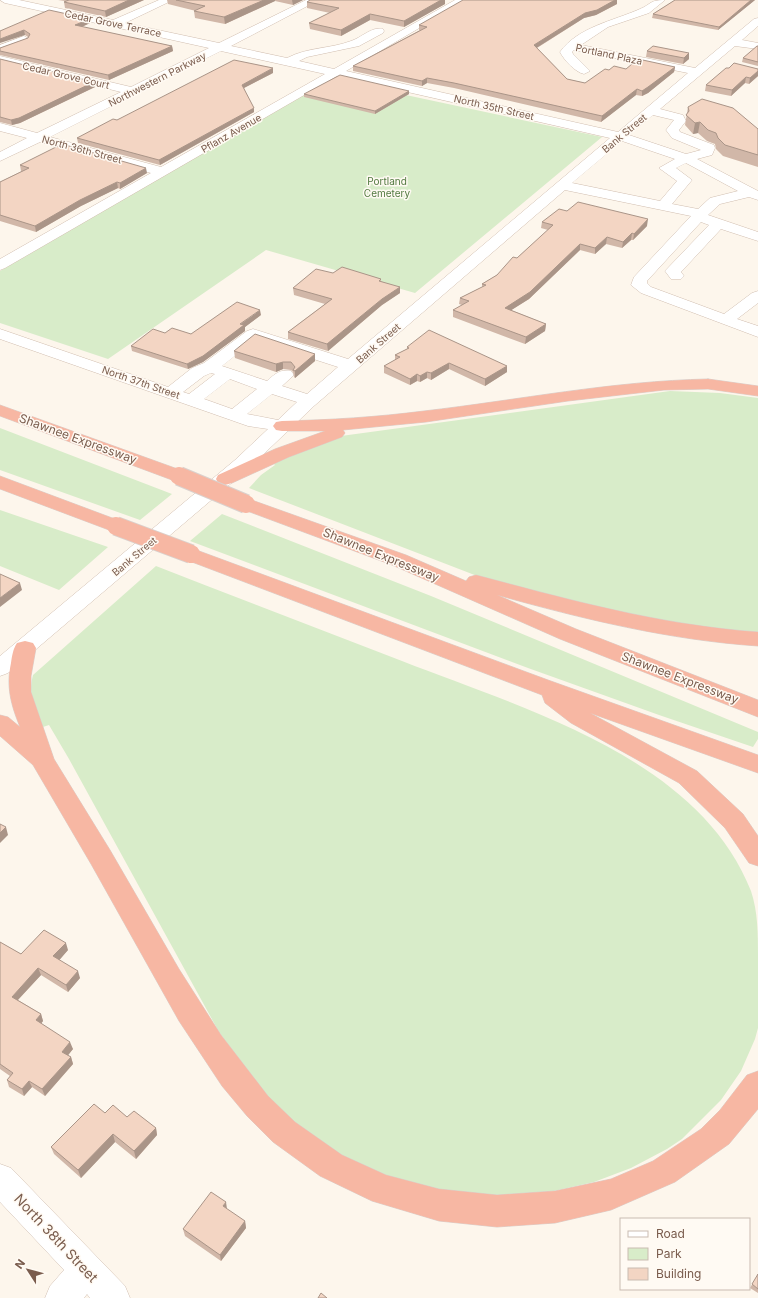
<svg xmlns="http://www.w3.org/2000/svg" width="758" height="1298" viewBox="0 0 758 1298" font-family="Inter,sans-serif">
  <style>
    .green { fill: #d8ecc9 }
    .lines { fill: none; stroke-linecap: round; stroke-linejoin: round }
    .minor-casing { stroke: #d1beb0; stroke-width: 1 }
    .highway-casing { stroke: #dad1cd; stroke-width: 1 }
    .minor { fill: #fff; fill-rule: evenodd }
    .highway { fill: #f7b7a3; fill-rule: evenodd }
    .highway-bridge-casing { stroke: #dad1cd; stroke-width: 20; stroke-linecap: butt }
    .highway-bridge { stroke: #f7b7a3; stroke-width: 18 }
    .wall { fill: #d1b7a8 }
    .shaded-wall { fill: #aa9588 }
    .building { fill: #f3d5c3; stroke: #aa9588 }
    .labels { text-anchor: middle; stroke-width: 3; stroke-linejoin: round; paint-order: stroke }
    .far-street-label { font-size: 10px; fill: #7a5c4d; stroke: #fffaf3 }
    .far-park-label { font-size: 10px; fill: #537a41; stroke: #fffaf3 }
    .street-label { font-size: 12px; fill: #7a5c4d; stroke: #fffaf3 }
    .near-street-label { font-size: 14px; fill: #7a5c4d; stroke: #fffaf3 }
  </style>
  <rect width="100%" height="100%" fill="#fdf6ec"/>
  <!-- green -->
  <path class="green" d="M331,79L602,137L415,293L266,250L108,359L0,323V271Z
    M670,391L720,393L758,398V634L661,625L485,579L249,488L261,475L275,465L273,463L341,436Z
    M0,428L172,494L140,520L0,470Z
    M0,510L108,547L59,590L0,566Z
    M222,514L431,596L758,732V739L753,747L659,715L528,668L190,541Z
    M156,566C238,598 320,629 402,661C524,709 698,757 751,891C758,912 758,934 758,957C758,980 758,1004 758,1028L755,1039L741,1071L721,1100L682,1139L667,1149L631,1168L594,1182L554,1191L494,1196L435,1190L394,1179L335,1153L272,1105L219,1032L69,759L49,725L43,727C33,709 28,694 33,675Z"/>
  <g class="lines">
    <!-- minor casing -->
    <g class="minor-casing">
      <path id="minor" d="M0,0H19L113,20L159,0H173L125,23L219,43L306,0H319L231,46L287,58C308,47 330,49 351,41C361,38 372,26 383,29L384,31L383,33L359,46L307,57L299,61L334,69L455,0H467L346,71L618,132L688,73L574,50L572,52L573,54L590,71L584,74C575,72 564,60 560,52C578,27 613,21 640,9C652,4 649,0 665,0L649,13L608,27L581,45L695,68L754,19L758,18V26L742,40L758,43V49L735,46L660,109L683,115L686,121L679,130L680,132L714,145L715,148L712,155L697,159L758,191V200L749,197L720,204L708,215L758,232V241L721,229L681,272L684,276L681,279H671L665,271L709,225L701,222L647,281V283L651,287L724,314L752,293L758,291V303L737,319L758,326V337L641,293L631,285L634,277L691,216L565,190L314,406L249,468L8,673L0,676V656L235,460L268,429L248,426L0,339V329L168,387L192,368L204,363L247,331L253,329L348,359L610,138L337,76L5,268L0,270V259L151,173L40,142L0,161V152L27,138L0,131V123L37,133L121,92L0,62V56L131,87L209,48L5,3ZM221,51L325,74L161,167L50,137ZM653,115L674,120L666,130L672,138L701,150L686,154L629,135ZM622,141L675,159L659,168L677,181L660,201L572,183ZM686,163L738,191L710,198L698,209L672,204L692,180L676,168ZM255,340L338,367L307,394L282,386L294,375L291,371C280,369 275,374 267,381L222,366ZM211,373L215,374L189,394L183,392L204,376ZM230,379L257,389L232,409L204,399ZM272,394L297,402L278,420L247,414Z
        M24,36L29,39L28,41L0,52V45Z
        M0,1164L11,1168L125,1286L130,1298H90L87,1294L84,1298H45L50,1286L64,1270L0,1202Z"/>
    </g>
    <!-- highway casing -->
    <g class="highway-casing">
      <path id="highway" d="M708,379L758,386V396L708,389L664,390L568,401L426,422L343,430L345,433L342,437L289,457L232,483L225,485L218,483L216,479L218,475L275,449L325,431H282L276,430L273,426L276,422L282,421C330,420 377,417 424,411C519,400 612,381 708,379Z
        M0,405L186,472L188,476L186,480L179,482L172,480L0,416Z
        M0,476L123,522L126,526L123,530L116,532L109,530L0,489Z
        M246,498L406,555L466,581L469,577L476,575C570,600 660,625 758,632V646C669,640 583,619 497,595L576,629L758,700V717L560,639L392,565L239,508L236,504L239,500Z
        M191,548L548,680L758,755V773L590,713L697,771L743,814L758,836V866L749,863L725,828L679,783L571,723L545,703L542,695L184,559L181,554L184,549Z
        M25,641L33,643L36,648L31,676V692L54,759L110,850L179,969L221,1035L268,1096L295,1122L342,1155L386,1175L439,1189L497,1195L555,1191L611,1179L653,1161L701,1129L720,1110L747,1075L758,1071V1109L729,1144L675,1182L611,1210L555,1223L497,1227L439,1221L372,1201L320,1176L273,1142L247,1116L222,1086L179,1021L91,864L33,765L0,736V715L8,717L20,727C11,705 6,687 11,663C12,656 13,649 17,643Z"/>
    </g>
    <!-- minor -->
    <use href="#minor" class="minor"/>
    <!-- highway -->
    <use href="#highway" class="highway"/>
    <!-- highway-bridge casing -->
    <g class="highway-bridge-casing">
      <path id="highway-bridge" d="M179,476L246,504
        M116,526L191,554"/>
    </g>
    <!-- highway-bridge -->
    <use href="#highway-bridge" class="highway-bridge"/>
  </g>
  <!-- wall -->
  <path class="wall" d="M58,0H144L106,17L65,8L64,2L65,1Z
    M167,0H303L293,5L275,1L225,24L195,18L194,11H196L168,4Z
    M310,0H445V4L404,27L370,20L341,36L310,29L309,23L330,13L307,8V2Z
    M675,0H755L718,30L652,18L653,14Z
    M617,4L596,15L584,18L537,48L567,79L585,83L609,70L675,67L674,72L648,93L642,96L636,95L601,122L454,88L427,83L422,86L353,71V66L420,30H419V25Z
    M90,23L82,27L172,46L173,51L109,80L0,55V48L28,38V37L25,35L0,31Z
    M758,46V66L742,62L743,58Z
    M647,51L689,53V59L683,64L646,57Z
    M0,59L94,82L95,87L20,123L12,125L0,122Z
    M729,68L758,69V76L749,84L745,83L731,96L705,91L706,85Z
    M273,73L244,88L254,112L160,165L78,143L77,138L117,120Z
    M409,91V94L375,114L304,97V94Z
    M688,107L758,129V167L723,156L716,149L715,144L707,141L698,133L693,134L685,125Z
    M20,165L147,173L120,189L118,188L81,206L36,232L0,221V182L22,171H21Z
    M567,211L647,226L633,240H631L622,248L606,244L595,254L580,250L529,299L511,310L546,324L545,331L525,344L453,317V310L462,305L459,304L460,298L482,287V284L497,275L517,258L548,230L541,228L542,222Z
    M333,273L381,279V281L400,293L382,305L328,351L288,339V332L325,304L294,295L293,288Z
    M261,315L245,327V331L203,362L188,369L132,351L131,346L165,333L191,334Z
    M407,347L507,372L485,386L449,369L431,380L427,378L420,382L417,381L410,385L384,373V366L395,360V355L407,349Z
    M234,351L315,354V361L295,378L294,377L293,372L291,370L283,369L276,372L235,358Z
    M0,942L21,954L68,950L59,960L80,978L68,992L41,975L18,1000L41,1014L43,1021L41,1024L73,1049L68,1055L71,1057L73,1064L45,1096L32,1087L24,1096L9,1087L7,1080L10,1076L0,1069Z
    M105,1113L127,1117L156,1128L157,1135L136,1159L115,1142L81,1178L54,1154L51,1147Z
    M245,1221L246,1228L221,1261L185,1236L183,1229Z
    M758,1274V1293L750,1288Z"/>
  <!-- shaded-wall -->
  <path class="shaded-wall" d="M129,0H144L106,17L105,11Z
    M264,0H275V1L225,24L224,17Z
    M292,0H303L293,5Z
    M441,0H445V4L404,27V21Z
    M615,0H617V4L596,15L584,18L533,50L534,45L585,13Z
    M751,0H755L718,30L719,27Z
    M370,14V20L341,36V30Z
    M90,19V23L75,30V25Z
    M24,30L25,35L0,43V39Z
    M172,46L173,51L109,80L108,75Z
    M689,53V59L683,64L684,58Z
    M675,67L674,72L648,93L642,96V91Z
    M273,68V73L242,89V85Z
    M758,71V76L749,84L750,78Z
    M746,77L745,83L731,96L732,90Z
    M427,78V83L422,86V81Z
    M94,82L95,87L20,123L12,125L11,120Z
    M637,89L636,95L601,122L602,116Z
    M409,91V94L375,114V111Z
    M254,108V112L160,165L159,160Z
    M700,122L698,133L693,134L695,123Z
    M146,168L147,173L120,189V183Z
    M117,182L118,188L81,206L36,232L35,226L80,200Z
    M648,219L647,226L633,240L634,234Z
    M632,233L631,240L622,248L623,242Z
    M607,237L606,244L595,254V248Z
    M580,244V250L529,299L505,314V308Z
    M400,287V293L382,305L328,351L327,344L382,299Z
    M260,310L261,315L245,327V331L203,362L188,369L187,364Z
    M546,324L545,331L525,344L526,337Z
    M315,354V361L295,378V371Z
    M283,362V369L276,372V364Z
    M449,363V369L431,380V373Z
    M507,366V372L485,386V379Z
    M427,372V378L420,382V376Z
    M417,374V381L410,385V379Z
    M20,583L22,590L0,607V598Z
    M6,827L8,835L0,843V833Z
    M66,943L68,950L56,964L53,956Z
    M38,968L41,975L14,1004L12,997Z
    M78,971L80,978L68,992L66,985Z
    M41,1014L43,1021L38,1027L36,1020Z
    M70,1042L73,1049L65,1059L62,1052Z
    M71,1057L73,1064L45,1096L42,1089Z
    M29,1081L32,1087L24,1096L22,1089Z
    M156,1128L157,1135L136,1159L134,1151Z
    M113,1134L115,1142L81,1178L78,1170Z
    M226,1202L227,1209L223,1206Z
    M245,1221L246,1228L221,1261L220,1255Z"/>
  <!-- building -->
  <path class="building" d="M69,0H129L105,11L64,2Z
    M176,0H264L224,17L194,11L205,6Z
    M310,0H441L404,21L370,14L341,30L309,23L339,8L307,2Z
    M463,0H615L597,10L585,13L534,45L567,79L585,83L605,69L609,70L614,66L626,69L638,59L675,67L648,87L642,91L637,89L602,116L454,83L427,78L422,81L353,66L427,27L419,25Z
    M675,0H751L719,27L653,14Z
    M49,10L90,19L75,25L172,46L108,75L0,51V48L28,38L30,34L24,30L0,39V31Z
    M653,46L689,53L684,58L647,51Z
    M757,46H758V62L743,58Z
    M0,59L94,82L19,118L11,120L0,117Z
    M234,60L273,68L242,85L254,108L159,160L77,138L113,119L117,120Z
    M734,63L758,69V71L750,78L746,77L732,90L706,85L726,68H729Z
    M340,75L409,91L375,111L304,94Z
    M702,99L733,108L758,129V155L725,145L718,138L716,133L708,130L700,122L695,123L686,115L689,111L688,107Z
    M62,144L146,168L120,183L117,182L80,200L35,226L0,215V182L29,168L20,165Z
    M578,202L648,219L634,234L632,233L623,242L607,237L595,248L580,244L530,292L505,308L546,324L526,337L453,310L469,301L460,298L486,285L482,284L497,275L513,257L517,258L553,225L542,222L559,209L567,211Z
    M342,267L381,279L379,281L400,287L382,299L327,344L288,332L332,299L293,288L316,269L333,273Z
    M237,302L260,310L240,324L244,325L203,356L187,364L131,346L153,329L165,333L172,328L191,334Z
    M429,330L507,366L485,379L449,363L431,373L427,372L420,376L417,374L410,379L384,366L400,357L395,355L409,348L407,347Z
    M255,334L315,354L295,371L293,370L295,367L291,362H283L276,364L234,351Z
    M0,574L20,583L0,598Z
    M0,824L6,827L0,833Z
    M44,930L66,943L53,956L78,971L66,985L38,968L12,997L41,1014L36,1020L70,1042L62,1052L71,1057L42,1089L29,1081L22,1089L7,1080L13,1073L0,1064V942L21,954Z
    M94,1104L105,1113L113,1105L127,1117L134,1111L156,1128L134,1151L113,1134L78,1170L51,1147Z
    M211,1192L226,1202L223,1206L245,1221L220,1255L183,1229Z
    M758,1274V1289L752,1284Z
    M321,1293L327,1298H318Z"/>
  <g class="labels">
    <!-- far-street labels -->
    <g class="far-street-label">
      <text transform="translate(113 23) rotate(12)" y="4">Cedar Grove Terrace</text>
      <text transform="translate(609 54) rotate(12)" y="4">Portland Plaza</text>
      <text transform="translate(66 75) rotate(13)" y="4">Cedar Grove Court</text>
      <text transform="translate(157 79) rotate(-27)" y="4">Northwestern Parkway</text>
      <text transform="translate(494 107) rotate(13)" y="4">North 35th Street</text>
      <text transform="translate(231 133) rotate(-30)" y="4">Pflanz Avenue</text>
      <text transform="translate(624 133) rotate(-40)" y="4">Bank Street</text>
      <text transform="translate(82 149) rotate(15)" y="4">North 36th Street</text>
      <text transform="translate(378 343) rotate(-41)" y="4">Bank Street</text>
      <text transform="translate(141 382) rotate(19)" y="4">North 37th Street</text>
      <text transform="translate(134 556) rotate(-40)" y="4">Bank Street</text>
    </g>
    <!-- far-park labels -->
    <g class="far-park-label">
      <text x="387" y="185">Portland<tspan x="387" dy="12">Cemetery</tspan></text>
    </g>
    <!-- street labels -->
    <g class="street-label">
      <text transform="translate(78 439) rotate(20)" y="4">Shawnee Expressway</text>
      <text transform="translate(381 555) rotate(22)" y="4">Shawnee Expressway</text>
      <text transform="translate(680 678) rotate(21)" y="4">Shawnee Expressway</text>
    </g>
    <!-- near-street labels -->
    <g class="near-street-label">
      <text transform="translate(56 1238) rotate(47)" y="5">North 38th Street</text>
    </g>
  </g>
  <!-- legend -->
  <rect x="620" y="1218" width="130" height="72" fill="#fffaf3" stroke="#cabbb1"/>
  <rect x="628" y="1231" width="20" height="6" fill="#ffffff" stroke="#cabbb1"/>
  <text x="656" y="1238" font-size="12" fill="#7a5c4d">Road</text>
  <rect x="628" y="1248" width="20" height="12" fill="#d8ecc9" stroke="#cabbb1"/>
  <text x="656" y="1258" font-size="12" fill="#7a5c4d">Park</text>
  <rect x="628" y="1268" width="20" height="12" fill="#f3d5c3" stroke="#cabbb1"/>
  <text x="656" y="1278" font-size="12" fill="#7a5c4d">Building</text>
  <!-- north arrow -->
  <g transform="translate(28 1270) rotate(306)" stroke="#fffaf3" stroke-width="3" paint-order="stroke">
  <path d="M0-3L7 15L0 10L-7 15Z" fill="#7a5c4d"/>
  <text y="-6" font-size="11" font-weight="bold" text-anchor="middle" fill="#7a5c4d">N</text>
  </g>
</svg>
